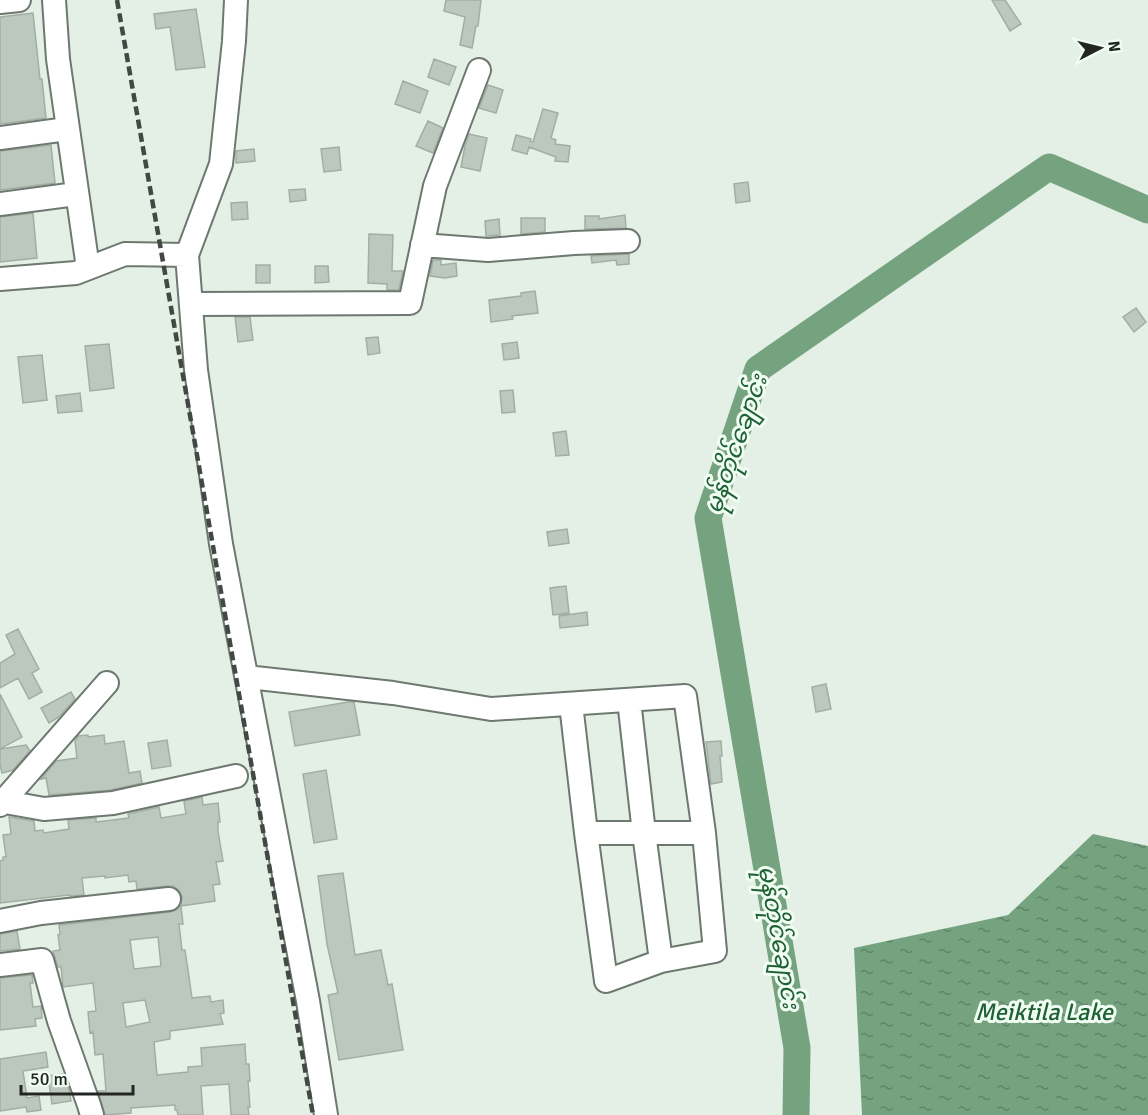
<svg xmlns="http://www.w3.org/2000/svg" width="1148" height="1115" viewBox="0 0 1148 1115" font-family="Signika,'Noto Sans Myanmar',sans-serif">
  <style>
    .water { fill: url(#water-ripples) }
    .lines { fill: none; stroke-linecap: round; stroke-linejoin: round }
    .river { stroke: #75a27f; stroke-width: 27 }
    .building { fill: #bcc8be; stroke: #a2ada4; stroke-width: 1.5; fill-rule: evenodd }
    .minor-casing { stroke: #6d786f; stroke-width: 26 }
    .minor { stroke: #fff; stroke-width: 22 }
    .rail { stroke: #424843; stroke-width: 4.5; stroke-dasharray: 9 4.5; stroke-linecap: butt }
    .labels { text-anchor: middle; stroke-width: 6; stroke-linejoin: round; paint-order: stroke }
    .water-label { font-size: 24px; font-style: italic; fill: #1e6134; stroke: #f1fdf3 }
  </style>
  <defs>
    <pattern id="water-ripples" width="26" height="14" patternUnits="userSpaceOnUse" patternTransform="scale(1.5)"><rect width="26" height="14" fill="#75a27f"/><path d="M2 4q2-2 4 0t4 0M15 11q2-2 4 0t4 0" fill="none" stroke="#608468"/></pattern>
  </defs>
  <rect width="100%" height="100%" fill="#e4f0e6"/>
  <!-- water -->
  <path class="water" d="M1093,834L1148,846V1115H862L854,948L1008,915Z"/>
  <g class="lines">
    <!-- river -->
    <path class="river" d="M796,1115L797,1048L708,518L758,369L1049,167L1148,210"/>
  </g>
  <!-- building -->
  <path class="building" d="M446,0H481L478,26H476L472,48L460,45L465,17L444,11Z
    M992,0H1005L1021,24L1010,31Z
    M196,9L205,67L176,70L170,27L156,29L154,14Z
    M33,13L40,79H42L46,118L0,124V17Z
    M434,59L456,67L449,85L428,77Z
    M403,81L428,91L420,113L395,104Z
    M488,85L503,90L496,113L479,108Z
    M543,109L558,113L551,138L556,140L555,144L570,146L568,162L555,161L556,157L529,147L527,154L512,150L516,135L531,139L530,141L533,142Z
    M428,121L443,128L433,153L416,146Z
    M469,134L487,138L480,171L461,167L465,146Z
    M51,145L55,183L0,190V151Z
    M339,147L341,170L324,172L321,149Z
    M254,149L255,161L236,163V151Z
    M748,182L750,201L736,203L734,184Z
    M305,189L306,200L290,202L289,190Z
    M247,202L248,219L232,220L231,203Z
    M33,213L37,258L0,262V217Z
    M625,215L626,228L585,229V216H599V219Z
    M521,218H545V232L521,234Z
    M499,219L500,235L486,236L485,221Z
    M369,234L393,235L392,271H403L399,290H387V284L368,283Z
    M629,254V264L617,265L616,260L592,263L591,256Z
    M433,260H441V265L456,263L457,276L445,278L430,276Z
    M256,265H270V283H256Z
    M315,266H328L329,282L315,283Z
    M535,291L538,313L512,316L513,319L491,322L489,300L521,296V293Z
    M1136,308L1146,322L1134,332L1123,317Z
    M235,317H250L253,340L238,342Z
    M378,337L380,353L368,355L366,338Z
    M517,342L519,358L504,360L502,344Z
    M109,344L114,388L90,391L85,346Z
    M42,355L47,400L23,403L18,357Z
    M513,390L515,412L502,413L500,391Z
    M80,393L82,411L58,413L56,396Z
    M566,431L569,455L556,456L553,433Z
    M567,529L569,543L549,546L547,532Z
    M566,586L569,613L553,615L550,588Z
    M587,612L588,625L560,628L559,616Z
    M18,629L39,669L32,673L42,692L29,699L18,678L0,688V663L15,654L6,635Z
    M826,684L831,709L816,712L812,687Z
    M71,692L75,699L59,717L49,723L41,708Z
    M0,694L22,737L0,749Z
    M348,702H354L360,735L295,746L289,712Z
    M88,735V737L104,735L105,744L124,741L129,773L140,771L142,783L111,790L49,795L46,778L41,779L56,761L77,758L75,741L78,736Z
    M167,740L171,766L152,769L148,743Z
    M721,741L722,756H720L722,782L711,784L706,742Z
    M26,745L30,751L13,770L2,773L0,765V749Z
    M326,770L337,839L314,843L303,774Z
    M202,797L203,805L218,803L220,822H218V831L223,861L216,862L220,884L213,885L215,901L181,906L183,924H179L182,950H185L188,970L192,998L210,996L211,1002L223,1000L224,1013L220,1014L223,1024L170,1031V1039L154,1042L157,1075L188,1072V1067L202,1066L201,1048L245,1044L246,1064H249L250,1081H248L250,1107H248L249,1115H231L229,1084L201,1086L203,1115H178L177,1110H175V1105L131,1108V1113L105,1115L98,1091H106L103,1054L95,1055L93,1032L90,1033L88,1012L96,1011L93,983L63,987L61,967H58L53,951L60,950L58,935L60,934L59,925L170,912L176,910L181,905L182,897L179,891L174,886H168L137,889L136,881L129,882L128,875L105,878V876L82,878L84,895L70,896L69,895L0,903V861L3,860V857H6L3,835L11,834L9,817L34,821L35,831L43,830L44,833L69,829L68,820L96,818V822L129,818L128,814L159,807L161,818L186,814L184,801ZM158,937L161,966L134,969L130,940ZM145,1000L150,1022L126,1027L123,1003Z
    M343,873L355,955L381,950L388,985L392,984L403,1050L339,1060L328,995L338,993L327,944L318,876Z
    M17,931L20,949L0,951V934Z
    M32,975L33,983H30L33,1007L41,1006L42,1018L35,1019L36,1026L0,1030V978Z
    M46,1052L48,1067L23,1071L27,1098L39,1096L41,1110L27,1112L26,1107L0,1111V1059Z
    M63,1074L69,1090L71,1101L52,1104L48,1076Z"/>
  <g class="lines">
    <!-- minor casing -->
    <g class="minor-casing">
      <path id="minor" d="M54,0L58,59L88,268
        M0,2L19,0
        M0,138L67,129
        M0,204L76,194
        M422,245L488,250L574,243L628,241
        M187,255L196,370L221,544L308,1001L326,1115
        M0,279L76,273L125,254L187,255L221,164L234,41L236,0
        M191,304L410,303L435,186L479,70
        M247,677L393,693L491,709L685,696L704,833L715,951L661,961L606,981L586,833
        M629,700L644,833L661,961
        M571,704L586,833H704
        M0,801L44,809L113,803L236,776
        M0,805L107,683
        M0,921L41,913L169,899
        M0,965L42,960L59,1021L89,1105L92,1115"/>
    </g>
    <!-- minor -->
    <use href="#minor" class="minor"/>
    <!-- rail -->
    <path class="rail" d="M117,0L313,1115"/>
  </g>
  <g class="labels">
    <!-- water labels -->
    <g class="water-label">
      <text transform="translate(736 444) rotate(-71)" y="8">မုန်တိုင်ချောင်း</text>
      <text transform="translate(779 937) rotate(80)" y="8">မုန်တိုင်ချောင်း</text>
      <text x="1044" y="1020">Meiktila Lake</text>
    </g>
  </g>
  <!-- north arrow -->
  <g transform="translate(1100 48) rotate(83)" stroke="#f1fdf3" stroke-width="4.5" paint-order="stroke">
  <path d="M0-4.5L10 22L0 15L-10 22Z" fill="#212622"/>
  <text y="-9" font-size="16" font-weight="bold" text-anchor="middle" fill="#212622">N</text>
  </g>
  <!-- scale -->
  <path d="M21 1085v9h112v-9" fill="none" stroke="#212622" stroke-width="3"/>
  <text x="30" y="1085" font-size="18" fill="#212622" stroke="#f1fdf3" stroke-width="4.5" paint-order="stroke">50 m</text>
</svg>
